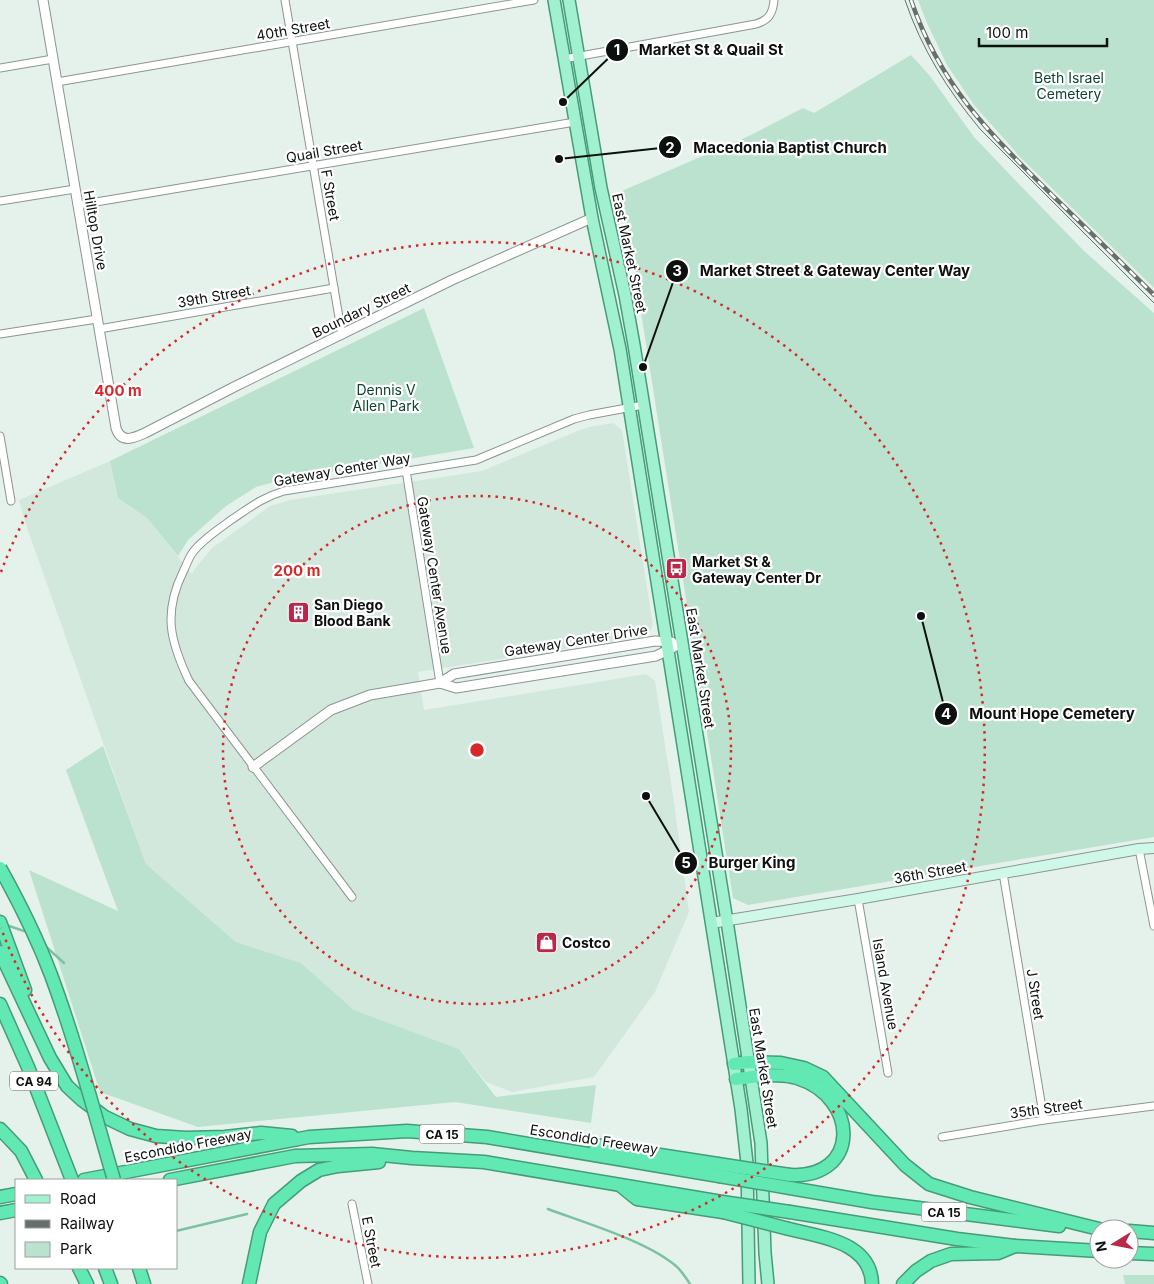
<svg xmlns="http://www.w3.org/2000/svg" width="1154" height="1284" font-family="Inter,sans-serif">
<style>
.built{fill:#d3e8dd}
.green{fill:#bae2ce}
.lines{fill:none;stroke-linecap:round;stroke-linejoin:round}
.stream{stroke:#7ec1a2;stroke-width:2.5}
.minor-casing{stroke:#8a9690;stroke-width:9}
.tertiary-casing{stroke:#8a9690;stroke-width:11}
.secondary-casing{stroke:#8a9690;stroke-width:12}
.primary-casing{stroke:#449c79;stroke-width:14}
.motorway-casing{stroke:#449c79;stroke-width:15}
.minor{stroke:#fff;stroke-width:7}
.tertiary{stroke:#fff;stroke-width:9}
.secondary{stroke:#d0f8e8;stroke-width:10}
.primary{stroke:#a1f1d1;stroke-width:11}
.motorway{stroke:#62e8b2;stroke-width:12}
.tram{stroke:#676f6b;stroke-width:1}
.rail-casing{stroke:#676f6b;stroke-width:4.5}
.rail{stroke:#fff;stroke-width:2.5;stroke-dasharray:8;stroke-linecap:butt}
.motorway-bridge-casing{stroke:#449c79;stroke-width:15;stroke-linecap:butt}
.motorway-bridge{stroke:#62e8b2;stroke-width:12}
.ring{fill:none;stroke:#d62828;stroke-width:2.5;stroke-dasharray:2.5 5}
.labels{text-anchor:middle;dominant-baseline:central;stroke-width:4.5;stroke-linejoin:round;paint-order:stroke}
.shield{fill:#fff;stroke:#555856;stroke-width:1}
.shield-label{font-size:12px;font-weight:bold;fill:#0c100e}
.street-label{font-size:14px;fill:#0c100e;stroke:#fff}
.park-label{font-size:14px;fill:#0c4530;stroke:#fff}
.poi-label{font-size:14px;font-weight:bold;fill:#0c100e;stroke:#fff;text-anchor:start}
.centre{fill:#d62828;stroke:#fff;stroke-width:2.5}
.ring-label{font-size:15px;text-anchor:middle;font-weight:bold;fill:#d62828;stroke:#fff;stroke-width:4.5;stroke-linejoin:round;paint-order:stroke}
.leader{fill:none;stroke:#0c100e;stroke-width:2}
.callout-dot{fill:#0c100e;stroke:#fff;stroke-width:2}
.mark-label{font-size:15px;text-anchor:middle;font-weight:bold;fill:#fff}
.callout-label{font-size:15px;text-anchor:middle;font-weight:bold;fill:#0c100e;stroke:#fff;stroke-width:4.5;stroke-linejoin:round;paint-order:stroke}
</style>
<rect width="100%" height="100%" fill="#e5f2ec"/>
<polygon class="built" points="613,423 622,430 653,625 647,636 418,672 424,710 646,674 655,681 674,802 689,912 655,992 594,1077 512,1092 486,1082 459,1049 354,1010 301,963 236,942 146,864 26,525 19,500 110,461 118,498 147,518 192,574 196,567 212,548 270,506 290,500 482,471 575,432 589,427"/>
<g class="green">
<polygon points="918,0 1154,0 1154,288 1021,158 974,105 947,65 927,23"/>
<polygon points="911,55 930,76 974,137 1017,182 1084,251 1154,313 1154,837 748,905 733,898 622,191 751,135 803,108 814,113"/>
<polygon points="424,308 474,448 278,481 256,487 226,506 188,540 178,556 147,518 118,498 110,461"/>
<polygon points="103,746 146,864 236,942 301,963 354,1010 459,1049 496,1097 596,1085 591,1123 455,1102 198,1127 100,1092 29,870 118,911 66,770"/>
<polygon points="1123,1275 1154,1275 1154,1284 1125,1284"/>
</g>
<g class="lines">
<g class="stream">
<polyline points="6,925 27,932"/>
<polyline points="43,944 64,963"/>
<path d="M 548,1209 C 585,1223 647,1241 676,1266 C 681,1270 686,1278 690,1284"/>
<polyline points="176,1231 247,1214"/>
</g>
<defs>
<g id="minor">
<polyline points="285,0 342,335"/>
<path d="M 564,59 L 756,24 C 769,20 773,13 774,0"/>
<polyline points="0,68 53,59"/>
<polyline points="57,82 534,0"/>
<polyline points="0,201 75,189"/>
<polyline points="78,205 575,122"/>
<polyline points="99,329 334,288"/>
<polyline points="0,334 97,319"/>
<polyline points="0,436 11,501"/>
<polyline points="406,470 440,683"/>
<polyline points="1139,849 1154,926"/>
<polyline points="1003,873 1044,1120"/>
<path d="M 352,897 L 189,681 C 170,641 163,613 183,572 C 186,566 189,557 193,552 C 203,539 218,530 231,520 C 249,508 263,497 284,491 L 476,460 L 574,419 L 589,415 L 643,405"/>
<polyline points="858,899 888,1073"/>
<polyline points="942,1137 1044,1120 1154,1106"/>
<polyline points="352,1204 368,1284"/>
</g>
<g id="tertiary">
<path d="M 43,0 L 116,428 C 121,444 134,438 145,433 L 234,387 L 452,280 L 592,218"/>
<polyline points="440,683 454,674 655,641 672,642"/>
<polyline points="253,767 331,710 370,695 440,683 456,688 656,656 682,643"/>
</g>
<polyline id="secondary" points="711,923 858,899 1139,849 1154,848"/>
<g id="primary">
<polyline points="554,0 592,218 620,349 741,1109 747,1163 749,1284"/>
<polyline points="569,0 601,188 625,295 634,345 727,921 761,1143 765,1253 768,1284"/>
</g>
<g id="motorway">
<polyline points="0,922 25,990"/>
<polyline points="0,952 50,1058 67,1086 82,1100 105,1117 130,1129 156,1136 186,1138 225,1137 261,1133 292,1136"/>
<polyline points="0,1004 28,1067 72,1180"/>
<polyline points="734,1064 748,1062 781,1063 804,1068 823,1077 905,1165 929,1184 970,1197 1099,1229"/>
<path d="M 736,1079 C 755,1077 779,1072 797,1078 C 860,1098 860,1179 790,1175"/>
<polyline points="0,1129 21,1151 36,1180"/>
<polyline points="595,1145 718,1164"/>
<polyline points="84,1180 309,1137 407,1131 487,1137 719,1176"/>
<polyline points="170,1180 295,1156 372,1154 412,1158 484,1162 722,1202"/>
<polyline points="621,1186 637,1199 723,1212"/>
<polyline points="790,1188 872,1202 1059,1226"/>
<polyline points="0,1197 16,1194"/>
<polyline points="790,1212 957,1239 1015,1246 1099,1251"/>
<polyline points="0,1213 16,1210"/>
<path d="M 789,1229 C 821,1237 871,1242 872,1284"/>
<polyline points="1129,1231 1154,1233"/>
<polyline points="1129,1253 1154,1254"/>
<polyline points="79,1268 87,1284"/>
<polyline points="105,1268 111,1284"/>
<polyline points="139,1268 144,1284"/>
<polyline points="0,1283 1,1284"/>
<polyline points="249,1284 260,1232 274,1204 301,1181 319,1170 338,1166 379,1162"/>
<polyline points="903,1284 916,1271 931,1261 951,1254 998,1253 1015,1246"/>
</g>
</defs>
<use href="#minor" class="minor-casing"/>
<use href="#tertiary" class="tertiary-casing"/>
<use href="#secondary" class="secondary-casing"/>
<use href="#primary" class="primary-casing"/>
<use href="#motorway" class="motorway-casing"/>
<use href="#minor" class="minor"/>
<use href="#tertiary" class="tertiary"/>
<use href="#secondary" class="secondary"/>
<use href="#primary" class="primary"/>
<use href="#motorway" class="motorway"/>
<path class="tram" d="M 905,0 C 922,50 947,89 980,129 L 1154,303"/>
<defs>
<path id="rail" d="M 911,0 C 940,85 989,133 1051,194 C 1086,228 1120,261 1154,295"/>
</defs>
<use href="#rail" class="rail-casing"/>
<use href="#rail" class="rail"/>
<defs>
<g id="motorway-bridge">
<path d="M 0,868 C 19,902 37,938 51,975 C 76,1042 94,1112 114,1180"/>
<polyline points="718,1164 790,1175"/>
<polyline points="719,1176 790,1188"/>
<polyline points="722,1202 790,1212"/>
<polyline points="723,1212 789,1229"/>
</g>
</defs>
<use href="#motorway-bridge" class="motorway-bridge-casing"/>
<use href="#motorway-bridge" class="motorway-bridge"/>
</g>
<g class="ring">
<circle cx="477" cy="750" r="254"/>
<path d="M1 572A508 508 0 1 1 1 928"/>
</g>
<defs>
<symbol id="bus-square" viewBox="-11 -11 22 22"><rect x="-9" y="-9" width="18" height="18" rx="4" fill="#b92848" stroke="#fff"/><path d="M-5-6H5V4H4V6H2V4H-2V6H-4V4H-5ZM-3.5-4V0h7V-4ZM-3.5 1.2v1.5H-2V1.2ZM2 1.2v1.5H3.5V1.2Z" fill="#fff"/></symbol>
<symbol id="building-square" viewBox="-11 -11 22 22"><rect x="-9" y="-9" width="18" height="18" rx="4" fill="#b92848" stroke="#fff"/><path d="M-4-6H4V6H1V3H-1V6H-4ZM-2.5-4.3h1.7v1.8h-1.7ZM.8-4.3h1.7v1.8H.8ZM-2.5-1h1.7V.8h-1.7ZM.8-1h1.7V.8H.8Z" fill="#fff"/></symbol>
<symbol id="shop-square" viewBox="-11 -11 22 22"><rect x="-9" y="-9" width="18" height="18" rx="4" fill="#b92848" stroke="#fff"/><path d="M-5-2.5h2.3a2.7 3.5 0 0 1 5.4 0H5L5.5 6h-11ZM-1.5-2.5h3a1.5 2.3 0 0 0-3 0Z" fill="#fff"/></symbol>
</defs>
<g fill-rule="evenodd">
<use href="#bus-square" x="664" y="556" width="25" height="25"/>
<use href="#building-square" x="286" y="600" width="25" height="25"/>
<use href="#shop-square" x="534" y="930" width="25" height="25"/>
</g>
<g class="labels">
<g class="shield">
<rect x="10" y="1071.5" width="48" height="19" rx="4"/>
<rect x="419.5" y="1124.5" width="45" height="19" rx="4"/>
<rect x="921.5" y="1202.5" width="45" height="19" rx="4"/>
</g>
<g class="shield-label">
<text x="34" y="1081">CA 94</text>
<text x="442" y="1134">CA 15</text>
<text x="944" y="1212">CA 15</text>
</g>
<g class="street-label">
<text transform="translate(293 29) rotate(-10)">40th Street</text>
<text transform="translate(324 151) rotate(-10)">Quail Street</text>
<text transform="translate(331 195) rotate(80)">F Street</text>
<text transform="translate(96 230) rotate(80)">Hilltop Drive</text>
<text transform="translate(630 253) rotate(78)">East Market Street</text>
<text transform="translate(214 296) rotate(-10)">39th Street</text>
<text transform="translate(361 310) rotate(-26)">Boundary Street</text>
<text transform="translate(342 469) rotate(-10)">Gateway Center Way</text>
<text transform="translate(435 575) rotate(81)">Gateway Center Avenue</text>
<text transform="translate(576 640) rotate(-9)">Gateway Center Drive</text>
<text transform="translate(701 668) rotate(81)">East Market Street</text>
<text transform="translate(930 872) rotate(-10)">36th Street</text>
<text transform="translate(886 984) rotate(80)">Island Avenue</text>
<text transform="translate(1036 994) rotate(81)">J Street</text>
<text transform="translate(764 1068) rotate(81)">East Market Street</text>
<text transform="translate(1046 1108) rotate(-8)">35th Street</text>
<text transform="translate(594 1139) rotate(9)">Escondido Freeway</text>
<text transform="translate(188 1145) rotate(-11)">Escondido Freeway</text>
<text transform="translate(372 1242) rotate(79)">E Street</text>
</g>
<g class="park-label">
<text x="1069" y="77">Beth Israel<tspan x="1069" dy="16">Cemetery</tspan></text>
<text x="386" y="389">Dennis V<tspan x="386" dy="16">Allen Park</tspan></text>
</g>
<g class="poi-label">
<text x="692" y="561">Market St &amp;<tspan x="692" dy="16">Gateway Center Dr</tspan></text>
<text x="314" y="604">San Diego<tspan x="314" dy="16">Blood Bank</tspan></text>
<text x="562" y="942">Costco</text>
</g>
</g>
<circle cx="477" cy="750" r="8" class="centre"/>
<g class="ring-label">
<text x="118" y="396">400 m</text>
<text x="297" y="576">200 m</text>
</g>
<path class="leader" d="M563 102L617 50M559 159L670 147M643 367L677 271M921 616L946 714M646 796L686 863"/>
<g class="callout-dot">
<circle cx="563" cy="102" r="5"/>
<circle cx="559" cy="159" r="5"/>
<circle cx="643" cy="367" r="5"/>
<circle cx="921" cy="616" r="5"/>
<circle cx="646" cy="796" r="5"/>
<circle cx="617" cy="50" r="12"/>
<circle cx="670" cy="147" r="12"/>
<circle cx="677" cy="271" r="12"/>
<circle cx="946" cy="714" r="12"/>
<circle cx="686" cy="863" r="12"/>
</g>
<g class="mark-label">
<text x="617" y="55">1</text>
<text x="670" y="153">2</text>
<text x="677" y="276">3</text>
<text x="946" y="719">4</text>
<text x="686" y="868">5</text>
</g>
<g class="callout-label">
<text x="711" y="55">Market St &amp; Quail St</text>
<text x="790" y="153">Macedonia Baptist Church</text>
<text x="835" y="276">Market Street &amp; Gateway Center Way</text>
<text x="1052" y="719">Mount Hope Cemetery</text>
<text x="752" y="868">Burger King</text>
</g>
<rect x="15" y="1179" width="162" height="90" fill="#ffffff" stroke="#9e9f9f"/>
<rect x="25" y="1195" width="25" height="8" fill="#a1f1d1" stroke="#9e9f9f"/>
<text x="60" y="1204" font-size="15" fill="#0c100e">Road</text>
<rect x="25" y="1220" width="25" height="8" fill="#676f6b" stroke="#9e9f9f"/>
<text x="60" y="1229" font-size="15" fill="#0c100e">Railway</text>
<rect x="25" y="1242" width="25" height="15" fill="#bae2ce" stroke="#9e9f9f"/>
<text x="60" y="1254" font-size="15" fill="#0c100e">Park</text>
<g transform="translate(1114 1244) rotate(260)"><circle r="24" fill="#ffffff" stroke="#9e9f9f"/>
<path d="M0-4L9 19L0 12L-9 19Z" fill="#b92848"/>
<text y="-8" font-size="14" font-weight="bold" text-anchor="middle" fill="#0c100e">N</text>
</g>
<path d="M979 38v8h128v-8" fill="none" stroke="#0c100e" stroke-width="2.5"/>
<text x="986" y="38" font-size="15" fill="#0c100e" stroke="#ffffff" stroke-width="4" paint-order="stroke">100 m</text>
</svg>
